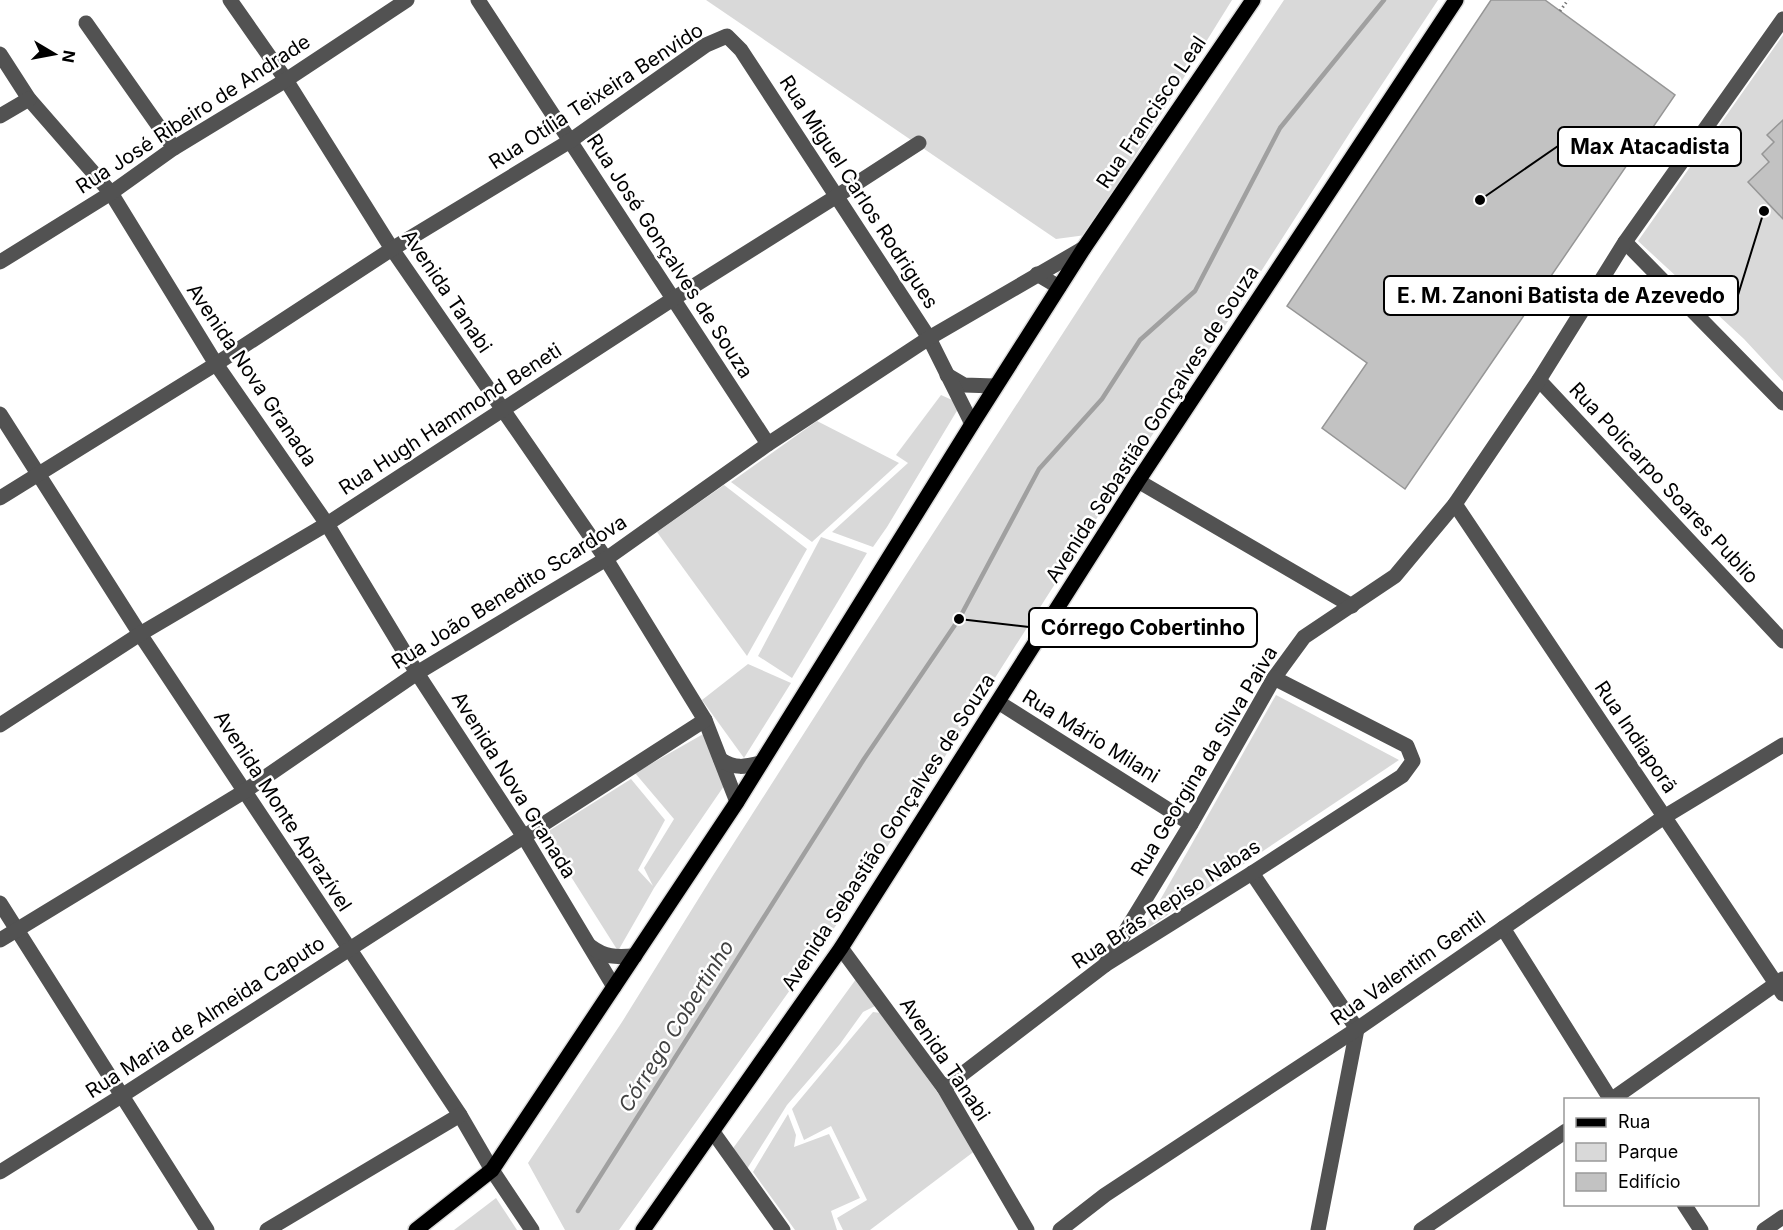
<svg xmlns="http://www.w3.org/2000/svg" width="1783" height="1230" font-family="Inter,sans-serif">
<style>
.green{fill:#d9d9d9}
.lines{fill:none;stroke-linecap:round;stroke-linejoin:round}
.stream{stroke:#a0a0a0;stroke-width:4.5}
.building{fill:#c2c2c2;stroke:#969696;stroke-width:1.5}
.major-casing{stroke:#dbdbdb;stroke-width:18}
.path{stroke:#747474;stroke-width:3;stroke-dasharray:1.5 3;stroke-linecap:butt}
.minor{stroke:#525252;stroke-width:15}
.major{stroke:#000;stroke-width:15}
.labels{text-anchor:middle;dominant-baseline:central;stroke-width:5;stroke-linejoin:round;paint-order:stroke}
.street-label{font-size:20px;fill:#000;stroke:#fff}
.water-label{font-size:21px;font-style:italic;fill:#414141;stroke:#fff}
.leader{fill:none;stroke:#000;stroke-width:2}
.callout-dot{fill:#000;stroke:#fff;stroke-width:2}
.callout{fill:#fff;stroke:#000;stroke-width:2}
.callout-label{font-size:21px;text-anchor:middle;font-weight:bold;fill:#000}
</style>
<rect width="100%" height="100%" fill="#fff"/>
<g class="green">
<polygon points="706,0 1232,0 1086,235 1056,239"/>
<polygon points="1284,0 1438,0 1351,131 1260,273 1097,518 847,910 619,1230 565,1230 528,1163 622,1022 712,877 856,652 1100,276"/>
<polygon points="1783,35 1783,381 1744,339 1638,241"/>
<polygon points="941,395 961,404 887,527 873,547 832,532 908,463 896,455"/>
<polygon points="817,421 899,463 812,542 731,482"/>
<polygon points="724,485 807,549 747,656 657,532"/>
<polygon points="821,537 867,553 792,678 758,656"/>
<polygon points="748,664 791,683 744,758 702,700"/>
<polygon points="1276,695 1399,760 1142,932"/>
<polygon points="705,733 726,783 654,888 618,951 544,834 631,779 665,820 638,870 653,886 644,868 674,819 635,773"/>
<polygon points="859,975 879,1004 863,1012 840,1044 787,1105 747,1169 731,1151"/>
<polygon points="873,1012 881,1013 970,1138 980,1147 870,1230 843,1230 837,1218 867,1200 831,1126 804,1140 792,1109"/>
<polygon points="788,1114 796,1135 794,1147 829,1134 860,1198 831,1211 837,1230 795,1230 753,1172"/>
<polygon points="496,1198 517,1230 454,1230"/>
</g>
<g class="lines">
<polyline class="stream" points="578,1211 864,759 959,619 1039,469 1102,399 1140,340 1195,291 1280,128 1384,0"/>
</g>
<g class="building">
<polygon points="1491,0 1545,0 1675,95 1405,489 1322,428 1367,363 1287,306"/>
<polygon points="1783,120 1783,219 1748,182 1769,162 1762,154 1774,142 1767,135"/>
</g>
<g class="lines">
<defs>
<g id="major">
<polyline points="416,1230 492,1170 737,802 972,424 1084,248 1253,0"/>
<polyline points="643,1230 841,948 1138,481 1456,0"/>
</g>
</defs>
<use href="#major" class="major-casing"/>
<polyline class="path" points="1560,11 1568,0"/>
<g class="minor">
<polyline points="230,0 286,80 392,249 606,559 705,720 737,802"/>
<polyline points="478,0 768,444"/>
<polyline points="86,23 174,148"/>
<polyline points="0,54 29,99 111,193 216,364 327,524 417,673 524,837 614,987"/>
<polyline points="0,116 29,99"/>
<polyline points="1625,242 1783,403"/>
<polyline points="0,262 111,193 174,148 286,80 407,0"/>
<polyline points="1037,274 1059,287"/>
<polyline points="947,375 964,385 995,386"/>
<polyline points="1539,380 1783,641"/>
<polyline points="0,414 140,634 460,1115 492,1170 532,1230"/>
<polyline points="1138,481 1352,606"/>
<polyline points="0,498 216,364 392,249 570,141 706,45 727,36 741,50 929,338 972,424"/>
<polyline points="1455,504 1783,994"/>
<polyline points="998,702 1191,824"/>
<polyline points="0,725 140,634 327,524 673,299 837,196 919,143"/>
<path d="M 721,760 C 736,769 744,767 761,763"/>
<polyline points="1252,873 1357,1029 1318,1230"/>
<polyline points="0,903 207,1230"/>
<polyline points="1503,928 1611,1100"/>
<polyline points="0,940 245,791 417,673 606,559 768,444 929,338 1084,248"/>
<path d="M 590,946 C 606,958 616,957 635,956"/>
<polyline points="841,948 944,1088 1027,1230"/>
<polyline points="1105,965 1191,824 1274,678 1304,637 1395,576 1455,504 1539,380 1625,242 1783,19"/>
<polyline points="944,1088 1105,965 1252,873 1402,776 1413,761 1407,746 1274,678"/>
<polyline points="1611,1100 1783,979"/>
<polyline points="713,1132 783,1230"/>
<polyline points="0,1172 123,1095 705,720"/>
<polyline points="1684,1204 1701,1230"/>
<polyline points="267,1230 460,1115"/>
<polyline points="1060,1230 1105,1195 1357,1029 1664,817 1783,745"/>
<polyline points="1421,1230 1566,1131"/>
<polyline points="1764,1230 1783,1217"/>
</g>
<use href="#major" class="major"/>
</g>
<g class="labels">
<g class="street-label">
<text transform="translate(596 96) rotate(-33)">Rua Otília Teixeira Benvido</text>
<text transform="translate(1151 112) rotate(-56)">Rua Francisco Leal</text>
<text transform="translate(193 114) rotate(-33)">Rua José Ribeiro de Andrade</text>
<text transform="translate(859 192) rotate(57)">Rua Miguel Carlos Rodrigues</text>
<text transform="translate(670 256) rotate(57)">Rua José Gonçalves de Souza</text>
<text transform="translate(447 291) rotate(56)">Avenida Tanabi</text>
<text transform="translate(252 375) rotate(56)">Avenida Nova Granada</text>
<text transform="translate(450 419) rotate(-33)">Rua Hugh Hammond Beneti</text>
<text transform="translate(1152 424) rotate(-57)">Avenida Sebastião Gonçalves de Souza</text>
<text transform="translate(1664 483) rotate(47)">Rua Policarpo Soares Publio</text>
<text transform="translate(509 592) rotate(-32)">Rua João Benedito Scardova</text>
<text transform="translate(1091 736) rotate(32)">Rua Mário Milani</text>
<text transform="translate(1636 737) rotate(56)">Rua Indiaporã</text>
<text transform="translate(1204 761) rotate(-59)">Rua Georgina da Silva Paiva</text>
<text transform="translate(514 785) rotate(58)">Avenida Nova Granada</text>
<text transform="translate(283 811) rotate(57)">Avenida Monte Aprazível</text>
<text transform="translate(888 832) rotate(-57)">Avenida Sebastião Gonçalves de Souza</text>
<text transform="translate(1166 904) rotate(-33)">Rua Brás Repiso Nabas</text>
<text transform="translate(1408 968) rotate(-35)">Rua Valentim Gentil</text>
<text transform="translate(205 1017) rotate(-33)">Rua Maria de Almeida Caputo</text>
<text transform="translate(945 1059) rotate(56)">Avenida Tanabi</text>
</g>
<g class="water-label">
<text transform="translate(676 1026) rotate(-58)">Córrego Cobertinho</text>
</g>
</g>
<path class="leader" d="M1480 200L1558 146M1764 211L1738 295M959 619L1029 627"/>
<g class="callout-dot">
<circle cx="1480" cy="200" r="6"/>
<circle cx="1764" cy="211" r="6"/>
<circle cx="959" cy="619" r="6"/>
</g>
<g class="callout">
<rect x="1558" y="127" width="183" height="39" rx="6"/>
<rect x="1384" y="276" width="354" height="39" rx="6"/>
<rect x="1029" y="608" width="228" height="39" rx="6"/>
</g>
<g class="callout-label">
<text x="1650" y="154">Max Atacadista</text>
<text x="1561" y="303">E. M. Zanoni Batista de Azevedo</text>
<text x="1143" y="635">Córrego Cobertinho</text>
</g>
<rect x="1564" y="1098" width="195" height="108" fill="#ffffff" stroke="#999999" stroke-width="1.5"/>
<rect x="1576" y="1118" width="30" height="9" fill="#000000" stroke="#999999" stroke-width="1.5"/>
<text x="1618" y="1128" font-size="18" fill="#000000">Rua</text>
<rect x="1576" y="1143" width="30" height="18" fill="#d9d9d9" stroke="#999999" stroke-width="1.5"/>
<text x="1618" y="1158" font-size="18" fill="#000000">Parque</text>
<rect x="1576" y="1173" width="30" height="18" fill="#c2c2c2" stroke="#999999" stroke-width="1.5"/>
<text x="1618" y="1188" font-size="18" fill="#000000">Edifício</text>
<g transform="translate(54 54) rotate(100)" stroke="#ffffff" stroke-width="4.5" paint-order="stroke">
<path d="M0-4.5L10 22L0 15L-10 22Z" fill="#000000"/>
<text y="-9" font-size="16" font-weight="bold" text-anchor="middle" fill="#000000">N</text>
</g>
</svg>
